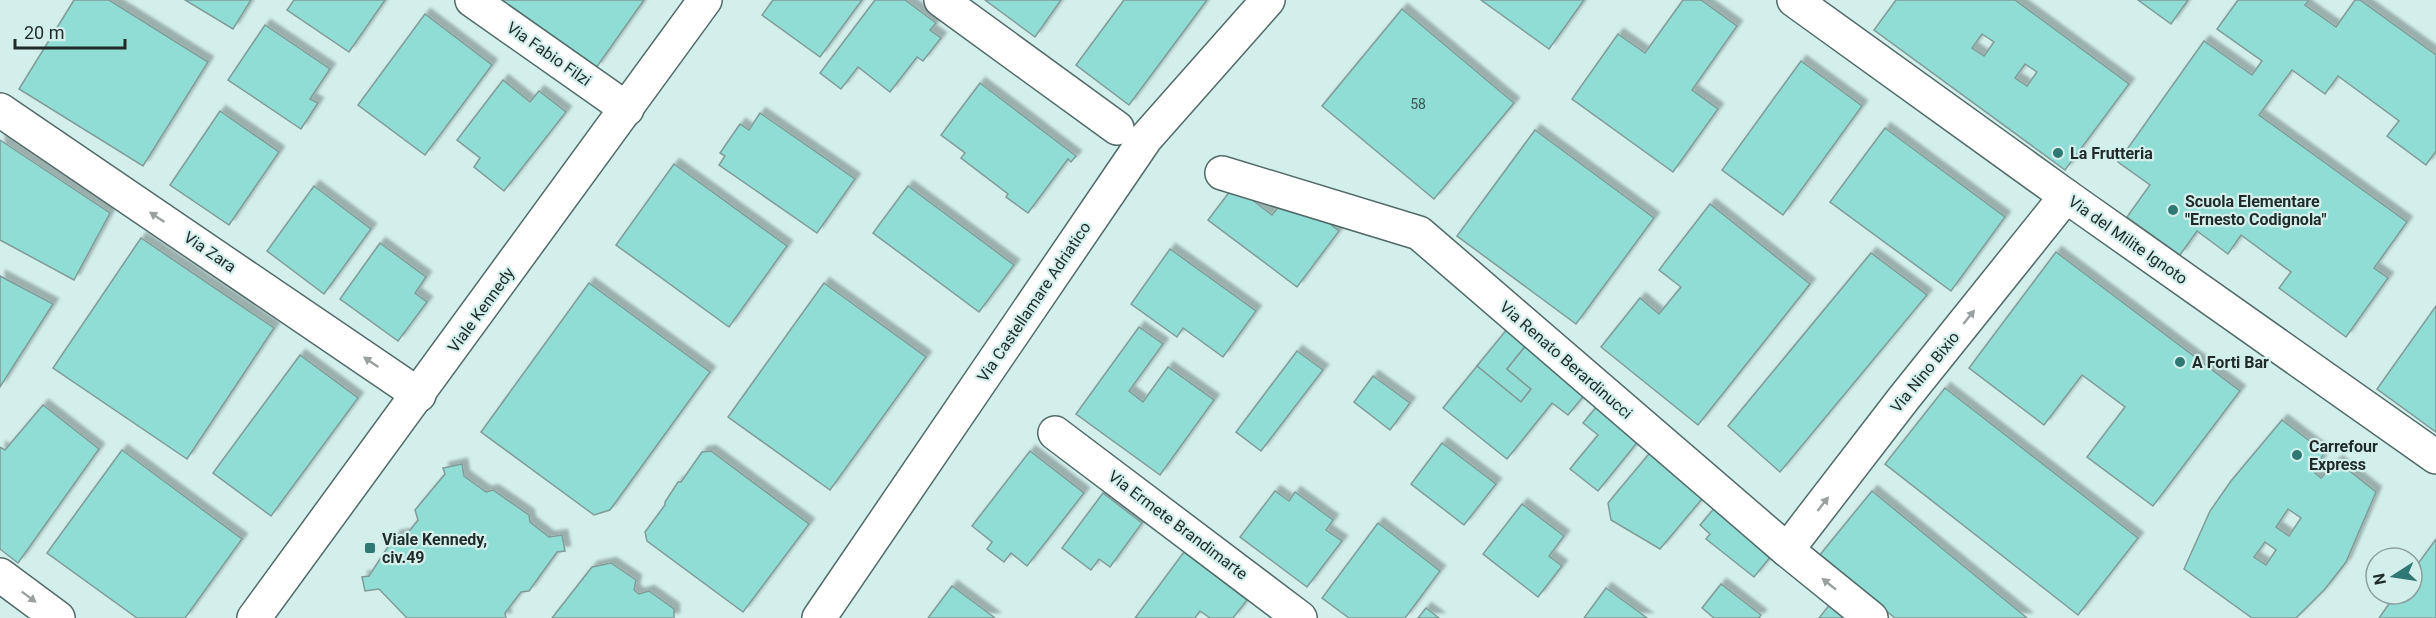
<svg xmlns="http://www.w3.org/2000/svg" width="2436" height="618" font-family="Roboto,sans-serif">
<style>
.building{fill:#90ddd6;stroke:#809b98;stroke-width:1.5;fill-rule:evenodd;filter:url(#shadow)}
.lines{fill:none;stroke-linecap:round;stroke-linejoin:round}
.minor-casing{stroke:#516a68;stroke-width:36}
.minor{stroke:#fff;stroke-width:33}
.oneway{fill:#9a9f9f}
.poi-dot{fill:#2f7873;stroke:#d3efec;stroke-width:2}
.labels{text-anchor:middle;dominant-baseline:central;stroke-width:4.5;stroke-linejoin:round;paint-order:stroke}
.number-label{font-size:14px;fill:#3b5754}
.street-label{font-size:16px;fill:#1f2a29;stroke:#d3efec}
.poi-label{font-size:16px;font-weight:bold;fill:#1f2a29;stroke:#d3efec;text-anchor:start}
</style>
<defs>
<filter id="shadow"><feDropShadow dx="5.5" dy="-5.5" stdDeviation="1.5" flood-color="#0004"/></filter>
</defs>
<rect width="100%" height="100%" fill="#d3efec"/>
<g class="building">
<polygon points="74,0 109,0 208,62 143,166 19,89"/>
<polygon points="185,0 251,0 233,29"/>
<polygon points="294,0 385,0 349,52 287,10"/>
<polygon points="500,0 644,0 596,68"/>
<polygon points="773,0 862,0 820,57 762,15"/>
<polygon points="875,0 905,0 936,23 930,30 941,38 923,61 917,57 890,92 858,67 841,89 820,73"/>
<polygon points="985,0 1061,0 1035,37"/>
<polygon points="1124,0 1207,0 1129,105 1076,65"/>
<polygon points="1481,0 1584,0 1549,49"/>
<polygon points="1683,0 1701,0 1737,26 1692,90 1718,109 1673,172 1572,99 1618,34 1645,53"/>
<path d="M 1896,0 L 2015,0 L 2129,84 L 2065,170 L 1874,30 ZM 1982,34 L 1994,42 L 1984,56 L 1972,48 ZM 2025,64 L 2037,72 L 2027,86 L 2015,78 Z"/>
<polygon points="2138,0 2188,0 2171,24"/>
<polygon points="2238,0 2309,0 2305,5 2336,27 2355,0 2360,0 2436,55 2436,151 2426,165 2387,136 2399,121 2338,76 2325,94 2292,70 2259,115 2407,222 2374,268 2388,278 2346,337 2279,288 2291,272 2241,235 2228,254 2197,231 2180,255 2127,217 2150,185 2118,162 2204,41 2252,75 2262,61 2217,29"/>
<polygon points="1402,9 1514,103 1434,199 1322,106"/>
<polygon points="425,14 492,65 425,155 358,105"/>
<polygon points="265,25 330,69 310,99 318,103 301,129 228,80"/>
<polygon points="1801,61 1862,106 1783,215 1722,170"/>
<polygon points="503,80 530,102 539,91 566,112 504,191 474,167 480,158 457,140"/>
<polygon points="980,83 1076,156 1071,162 1068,159 1028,213 1006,197 1008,194 961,158 965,153 941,135"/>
<polygon points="220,111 279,152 229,225 170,185"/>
<polygon points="760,113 855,179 817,233 719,165 725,156 720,153 740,124 749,130"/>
<polygon points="1885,128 2005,217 1951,291 1830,202"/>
<polygon points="1535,130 1654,218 1576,324 1457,236"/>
<polygon points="0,140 110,213 74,280 0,240"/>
<polygon points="674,164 787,246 729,327 616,245"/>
<polygon points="314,186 371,229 324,294 267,251"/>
<polygon points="908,186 1014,265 979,312 873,233"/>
<polygon points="1234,186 1272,215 1282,203 1313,211 1339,231 1297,287 1208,220"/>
<polygon points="1710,204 1810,284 1698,425 1601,347 1640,298 1659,314 1681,287 1659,270"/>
<polygon points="141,238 274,328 187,459 53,368"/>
<polygon points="380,243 426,277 415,293 427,302 398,341 340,299"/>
<polygon points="1170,249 1256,311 1223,357 1183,328 1177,337 1131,304"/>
<polygon points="2056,252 2240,391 2153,506 2087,457 2125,407 2082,375 2044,425 1969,368"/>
<polygon points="1871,253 1927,295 1780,472 1728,426"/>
<polygon points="0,276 53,304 0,387"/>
<polygon points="589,283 710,372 610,510 594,515 481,432"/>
<polygon points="824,283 926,357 830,490 728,417"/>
<polygon points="2436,306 2436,432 2377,389"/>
<polygon points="1139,327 1163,344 1129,391 1143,402 1168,367 1214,400 1160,475 1076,414"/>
<polygon points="1508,328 1527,344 1507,369 1531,389 1521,402 1477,366"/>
<polygon points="1527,344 1587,392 1568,415 1552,403 1507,459 1443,408 1477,366 1521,402 1531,389 1507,369"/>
<polygon points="1297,351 1323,370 1261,451 1236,432"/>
<polygon points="300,355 358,398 271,516 213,473"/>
<polygon points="1373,376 1410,403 1390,430 1354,402"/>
<polygon points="1945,388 2138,538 2078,615 1885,464"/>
<polygon points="43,405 99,449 18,563 0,549 0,447 5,450"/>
<polygon points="1598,405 1640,439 1598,491 1570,469 1598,435 1583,423"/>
<path d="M 2282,420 L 2324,452 L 2315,473 L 2321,478 L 2337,461 L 2376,492 L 2346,562 L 2325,589 L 2296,618 L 2252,618 L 2184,569 L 2210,511 L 2231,481 ZM 2288,509 L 2301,518 L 2289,536 L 2276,527 ZM 2265,542 L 2276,550 L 2266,565 L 2254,557 Z"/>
<polygon points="1442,443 1496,484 1464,525 1411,484"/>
<polygon points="1653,449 1707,493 1660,549 1611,520 1608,503"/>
<polygon points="122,450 242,539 185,618 137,618 47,553"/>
<polygon points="711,451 809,524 743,612 647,541 645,532 665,505 665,502 678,482 681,482 702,452"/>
<polygon points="1030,451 1084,493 1027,566 1011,553 1004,562 987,549 992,542 972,526"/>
<polygon points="462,464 464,476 486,492 493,490 529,515 530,522 549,537 562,535 565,551 557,552 529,591 521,592 505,613 506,618 407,618 379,589 365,591 362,577 369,576 395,536 407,534 418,520 415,510 445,474 443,468"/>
<polygon points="1275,491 1289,501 1295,492 1333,520 1326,530 1342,541 1307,587 1240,537"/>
<polygon points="1872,491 2027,618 1895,618 1819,556"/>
<polygon points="1103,493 1142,523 1110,567 1099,559 1091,570 1062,548"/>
<polygon points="1522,504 1564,536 1549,556 1562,566 1538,597 1483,554"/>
<polygon points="1718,504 1776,550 1754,577 1706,539 1710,534 1700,525"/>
<polygon points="1378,523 1440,571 1405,618 1349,618 1322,598"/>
<polygon points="2436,539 2436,618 2379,618 2396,594 2412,594 2412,572"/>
<polygon points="1184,552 1247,600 1233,618 1210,618 1200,611 1195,618 1135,618"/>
<polygon points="611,563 636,580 634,590 639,594 649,591 674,609 674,618 552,618 592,567"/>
<polygon points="1721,584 1761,615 1759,618 1714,618 1702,608"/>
<polygon points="952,586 995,618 928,618"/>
<polygon points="1606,588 1647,618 1584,618"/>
<polygon points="1836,597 1861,618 1819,618"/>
<polygon points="1426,608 1439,618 1418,618"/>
</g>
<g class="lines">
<defs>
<g id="minor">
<polyline points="472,0 627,109"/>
<polyline points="941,0 1117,128"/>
<polyline points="1794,0 2066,196 2436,457"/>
<polyline points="0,110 419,395"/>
<polyline points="1222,173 1419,233 1787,550 1871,618"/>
<polyline points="1055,433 1300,618"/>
<polyline points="1787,550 1904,398 2066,196"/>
<polyline points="0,575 58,618"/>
<polyline points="254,618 705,0"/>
<polyline points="819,618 1146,138 1268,0"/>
</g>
</defs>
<use href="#minor" class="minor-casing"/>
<use href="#minor" class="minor"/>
</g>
<defs><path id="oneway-solid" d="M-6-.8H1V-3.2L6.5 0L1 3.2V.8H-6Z" transform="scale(1.5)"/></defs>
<g class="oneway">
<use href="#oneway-solid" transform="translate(157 217) rotate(-146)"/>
<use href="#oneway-solid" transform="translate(1969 317) rotate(-51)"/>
<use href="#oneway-solid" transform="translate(371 362) rotate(-146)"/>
<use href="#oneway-solid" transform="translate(1823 504) rotate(-52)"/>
<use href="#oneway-solid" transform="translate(1829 584) rotate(-141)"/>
<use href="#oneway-solid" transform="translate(29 597) rotate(37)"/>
</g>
<g class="poi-dot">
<circle cx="2058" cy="153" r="6"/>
<circle cx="2173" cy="210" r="6"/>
<circle cx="2180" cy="362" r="6"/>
<circle cx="2297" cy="455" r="6"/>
<rect x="364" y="542" width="12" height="12" rx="3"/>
</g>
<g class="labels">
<g class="number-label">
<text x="1418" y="104">58</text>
</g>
<g class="street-label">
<text transform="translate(549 54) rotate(35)">Via Fabio Filzi</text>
<text transform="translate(2128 240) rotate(35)">Via del Milite Ignoto</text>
<text transform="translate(210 252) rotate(34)">Via Zara</text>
<text transform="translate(1034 302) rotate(-56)">Via Castellamare Adriatico</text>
<text transform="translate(481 310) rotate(-54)">Viale Kennedy</text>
<text transform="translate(1566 360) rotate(41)">Via Renato Berardinucci</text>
<text transform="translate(1925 372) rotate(-51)">Via Nino Bixio</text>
<text transform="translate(1178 525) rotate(37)">Via Ermete Brandimarte</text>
</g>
<g class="poi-label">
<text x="2070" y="153">La Frutteria</text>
<text x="2185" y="201">Scuola Elementare<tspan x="2185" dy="18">"Ernesto Codignola"</tspan></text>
<text x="2192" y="362">A Forti Bar</text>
<text x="2309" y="446">Carrefour<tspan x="2309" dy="18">Express</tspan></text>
<text x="382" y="539">Viale Kennedy,<tspan x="382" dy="18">civ.49</tspan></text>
</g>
</g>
<g transform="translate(2394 576) rotate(258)"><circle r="28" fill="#d3efec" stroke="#8ba09e" stroke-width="1.5"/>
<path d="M0-4.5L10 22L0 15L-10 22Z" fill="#2f7873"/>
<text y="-9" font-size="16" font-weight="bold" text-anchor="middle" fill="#1f2a29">N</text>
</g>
<path d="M15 39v9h110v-9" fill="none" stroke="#1f2a29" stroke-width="3"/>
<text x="24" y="39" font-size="18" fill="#1f2a29" stroke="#d3efec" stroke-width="4.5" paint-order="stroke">20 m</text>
</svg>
